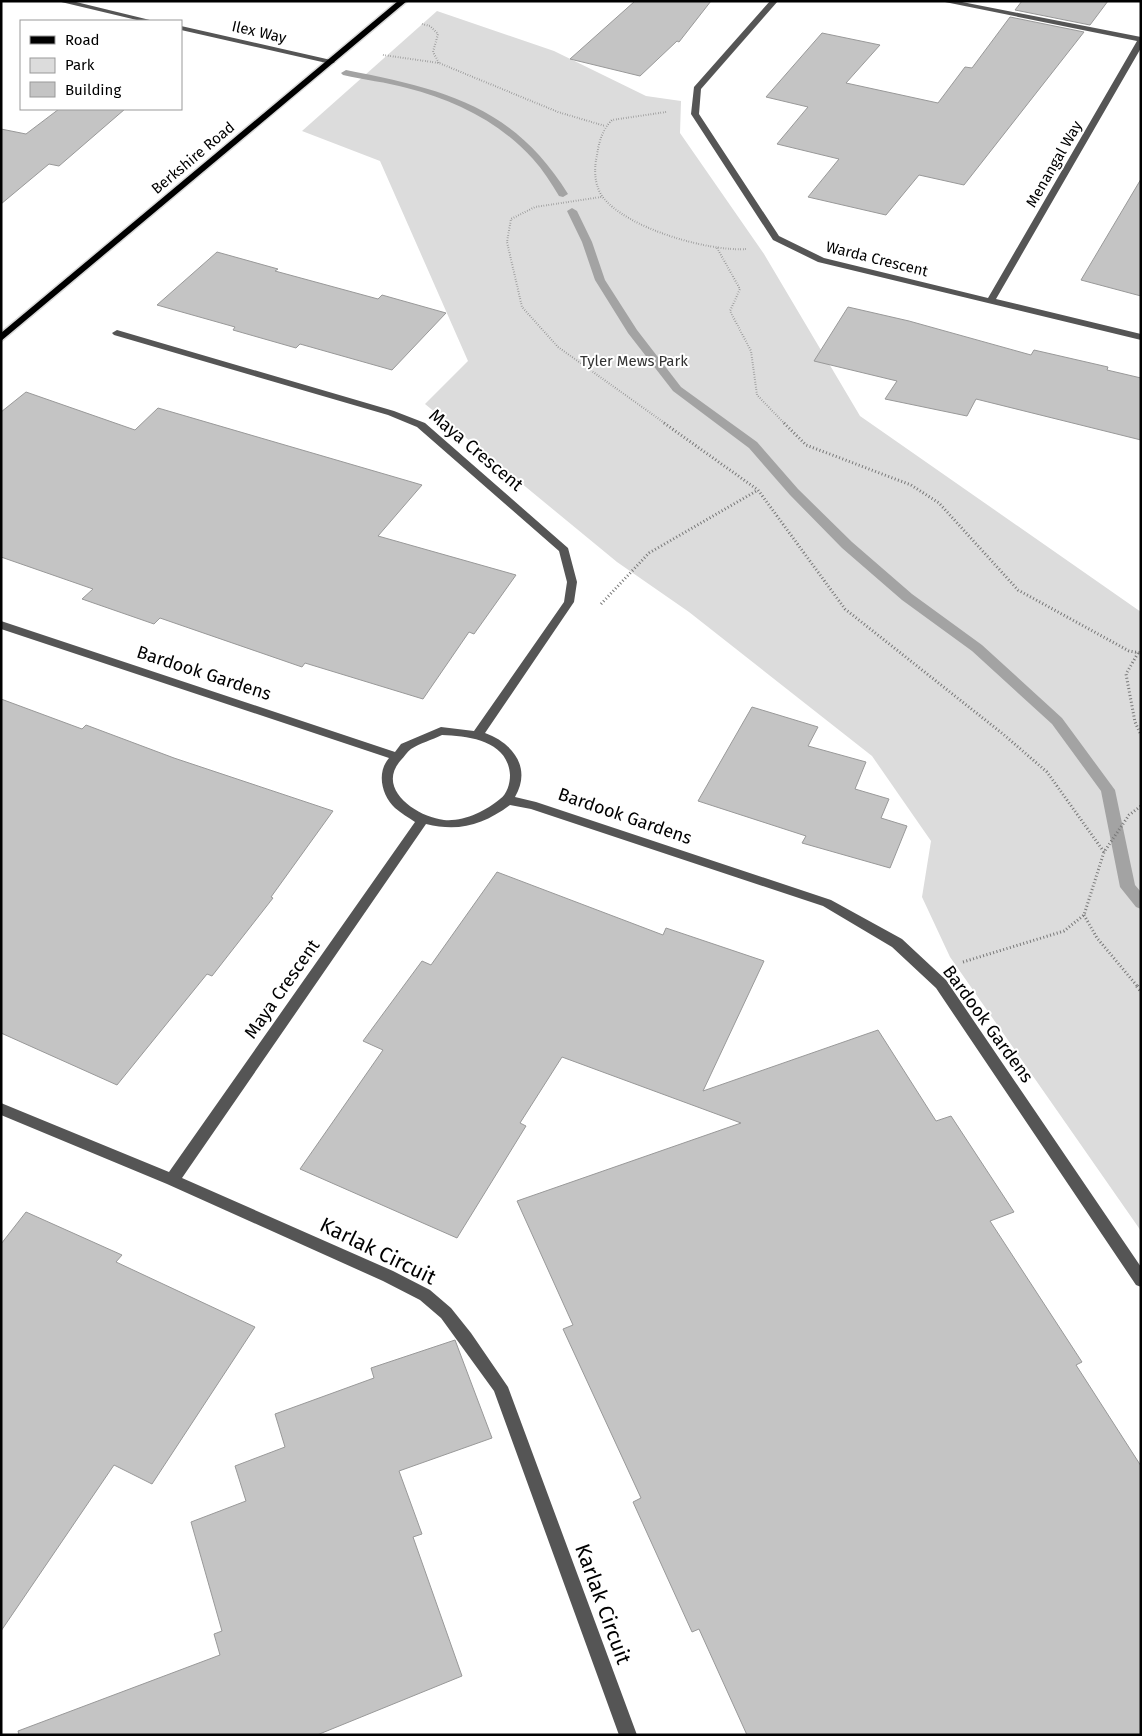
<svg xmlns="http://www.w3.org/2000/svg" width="1142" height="1736" font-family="'Fira Sans',sans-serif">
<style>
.green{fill:#dcdcdc}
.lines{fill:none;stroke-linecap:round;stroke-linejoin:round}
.stream{fill:#a3a3a3;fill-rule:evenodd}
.building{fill:#c4c4c4;stroke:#999}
.major-casing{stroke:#dbdbdb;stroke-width:3}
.path-far2{stroke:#777;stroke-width:2;stroke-dasharray:0.5 2;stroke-linecap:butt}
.path-far1{stroke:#777;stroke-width:3;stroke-dasharray:1 2.5;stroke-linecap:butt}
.path{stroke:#777;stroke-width:4;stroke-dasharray:1 3;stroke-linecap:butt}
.minor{fill:#555;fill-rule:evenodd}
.major{fill:#000;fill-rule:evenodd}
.labels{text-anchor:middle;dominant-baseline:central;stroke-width:4;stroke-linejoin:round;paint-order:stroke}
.far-street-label{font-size:15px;fill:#000;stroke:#fff}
.far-park-label{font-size:15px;fill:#333;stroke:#fff}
.street-label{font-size:18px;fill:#000;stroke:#fff}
.near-street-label{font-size:21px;fill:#000;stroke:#fff}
</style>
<rect width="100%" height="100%" fill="#fff"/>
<polygon class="green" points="437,11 554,51 646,96 681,101 680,133 764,254 860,416 1141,612 1141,1231 950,957 922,897 931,841 872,756 689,612 617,562 425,404 468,361 380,161 302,131"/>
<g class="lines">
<g class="stream">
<path d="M 346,70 C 442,89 513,105 568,194 L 563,197 L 559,196 C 551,183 543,170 533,159 C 500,122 454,100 407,88 C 386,82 364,80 343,75 L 341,73 Z"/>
<polygon points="572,208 577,211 592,242 605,280 637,330 681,387 757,442 798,489 852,542 912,594 982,645 1062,718 1115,790 1135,885 1141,892 1141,909 1136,907 1120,887 1101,791 1052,724 972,651 902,600 842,548 790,495 749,448 673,391 628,333 595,280 582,242 567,211"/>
</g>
</g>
<g class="building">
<polygon points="635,1 711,1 679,42 677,41 640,76 570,59"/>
<polygon points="1022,1 1108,1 1090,25 1015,10"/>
<polygon points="1010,17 1084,32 964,185 919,175 886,215 808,197 839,159 777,144 808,107 766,97 822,33 880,45 846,83 938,103 965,67 972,68"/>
<polygon points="59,109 125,109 59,166 49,164 1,204 1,129 26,134"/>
<polygon points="1141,179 1141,296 1081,280"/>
<polygon points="217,252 278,269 275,271 378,299 382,295 446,313 392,370 300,344 296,348 233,330 235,327 157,305"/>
<polygon points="848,307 909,321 1031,355 1034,350 1108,367 1107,370 1141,378 1141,440 976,399 967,416 885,399 897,381 814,361"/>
<polygon points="26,392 135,430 158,408 422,485 378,536 516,575 474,634 469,632 423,699 305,663 302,667 160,618 154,624 82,599 93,589 1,557 1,412"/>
<polygon points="1,699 82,729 86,725 174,758 333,811 271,897 273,898 212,976 207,974 117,1085 1,1033"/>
<polygon points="752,707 818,727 808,746 866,762 855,789 889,799 881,818 907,826 890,868 802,843 806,836 698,801"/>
<polygon points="497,872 663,935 666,928 764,961 703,1091 878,1030 936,1121 951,1116 1014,1212 990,1221 1082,1362 1076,1365 1141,1466 1141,1735 747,1735 699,1629 692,1632 633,1502 641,1498 563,1329 573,1325 517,1201 741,1123 562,1057 520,1123 526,1126 457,1238 300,1169 383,1050 363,1041 422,961 431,965"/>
<polygon points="26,1212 122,1255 116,1262 255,1327 152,1484 114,1465 1,1631 1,1244"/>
<polygon points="455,1340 492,1438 399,1471 422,1534 413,1537 462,1676 317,1735 19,1735 18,1731 220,1655 214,1634 222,1631 191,1522 246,1501 235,1466 285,1447 275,1414 374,1378 371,1368"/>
</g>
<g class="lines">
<defs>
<polygon id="major" points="398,1 407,1 1,341 1,333"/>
</defs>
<use href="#major" class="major-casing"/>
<g class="path-far2">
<polyline points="422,24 430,26 438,34 433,52 439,63"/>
<polyline points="383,55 439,63 558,112 605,126"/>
<path d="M 666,112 L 612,120 C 602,130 599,142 597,155 C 594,168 594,184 602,196 C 625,228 709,252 747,249"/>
<polyline points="601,197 535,207 511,219 507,242 522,307 558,347 666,424"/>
<polyline points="717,248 740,289 730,311 751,351 757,395 785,424"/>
</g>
<g class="path-far1">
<polyline points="664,423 758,490 845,609 1003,734 1047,772 1104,852"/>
<polyline points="784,423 806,445 911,485 939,503 1018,590 1129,651 1141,653"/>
<polyline points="601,604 649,553 758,490"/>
<polyline points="1138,653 1126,674 1135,722 1141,735"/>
<polyline points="1084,915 1097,938 1138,987"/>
<polyline points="963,962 1064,931 1084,915 1104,852 1129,815 1141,806"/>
</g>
<polyline class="path" points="1137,986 1141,991"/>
<g class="minor">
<polygon points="57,1 72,1 154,21 141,21"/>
<polygon points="770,1 778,1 701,89 699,114 779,236 824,258 988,298 1137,41 940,1 957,1 1141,37 1141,48 996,299 1141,334 1141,340 818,262 773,240 691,114 694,87"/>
<polygon points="181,26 331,60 335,62 331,64 181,30"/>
<path d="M 117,330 L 394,411 L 425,423 L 568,548 L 577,582 L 574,602 L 485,733 C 513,743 532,768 515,797 L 536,802 L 831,900 L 902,939 L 946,980 L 1141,1267 L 1141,1287 L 1136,1285 L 936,988 L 892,947 L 823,906 L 531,809 L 510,805 C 483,825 459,832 426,824 L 182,1178 L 393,1271 L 430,1290 L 451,1308 L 471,1333 L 508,1387 L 637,1735 L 619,1735 L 494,1391 L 441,1318 L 420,1300 L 383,1281 L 167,1184 L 1,1115 L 1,1103 L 169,1172 L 415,822 C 409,818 401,813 395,808 C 382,796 376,773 389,758 L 1,629 L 1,621 L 395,752 L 401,744 L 441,727 L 474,731 L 564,602 L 567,582 L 559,551 L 417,427 L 388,415 L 114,335 L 112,333 ZM 442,735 C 470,736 508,741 510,775 C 510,784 507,794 500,799 C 486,811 463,822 444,820 C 417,817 375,789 401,760 C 404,757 407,752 411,749 C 420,743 432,740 442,735 Z"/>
</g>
<use href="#major" class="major"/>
</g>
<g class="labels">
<g class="far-street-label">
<text transform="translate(259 32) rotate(13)">Ilex Way</text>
<text transform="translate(193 158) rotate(-40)">Berkshire Road</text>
<text transform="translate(1054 164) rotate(-60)">Menangal Way</text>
<text transform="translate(877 259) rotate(14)">Warda Crescent</text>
</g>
<g class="far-park-label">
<text x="634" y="361">Tyler Mews Park</text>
</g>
<g class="street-label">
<text transform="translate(476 450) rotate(40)">Maya Crescent</text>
<text transform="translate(204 673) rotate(18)">Bardook Gardens</text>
<text transform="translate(625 816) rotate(19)">Bardook Gardens</text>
<text transform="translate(282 989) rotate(-55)">Maya Crescent</text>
<text transform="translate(988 1024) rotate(54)">Bardook Gardens</text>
</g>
<g class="near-street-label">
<text transform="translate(378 1251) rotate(26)">Karlak Circuit</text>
<text transform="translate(603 1604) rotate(70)">Karlak Circuit</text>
</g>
</g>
<rect width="1142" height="1736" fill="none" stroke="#000000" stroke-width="5"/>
<rect x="20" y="20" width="162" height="90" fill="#ffffff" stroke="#999999"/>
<rect x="30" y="36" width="25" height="8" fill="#000000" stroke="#999999"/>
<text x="65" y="45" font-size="15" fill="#000000">Road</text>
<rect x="30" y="58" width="25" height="15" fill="#dcdcdc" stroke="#999999"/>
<text x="65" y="70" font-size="15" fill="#000000">Park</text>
<rect x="30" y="82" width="25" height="15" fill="#c4c4c4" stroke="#999999"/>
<text x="65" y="95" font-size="15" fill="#000000">Building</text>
</svg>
